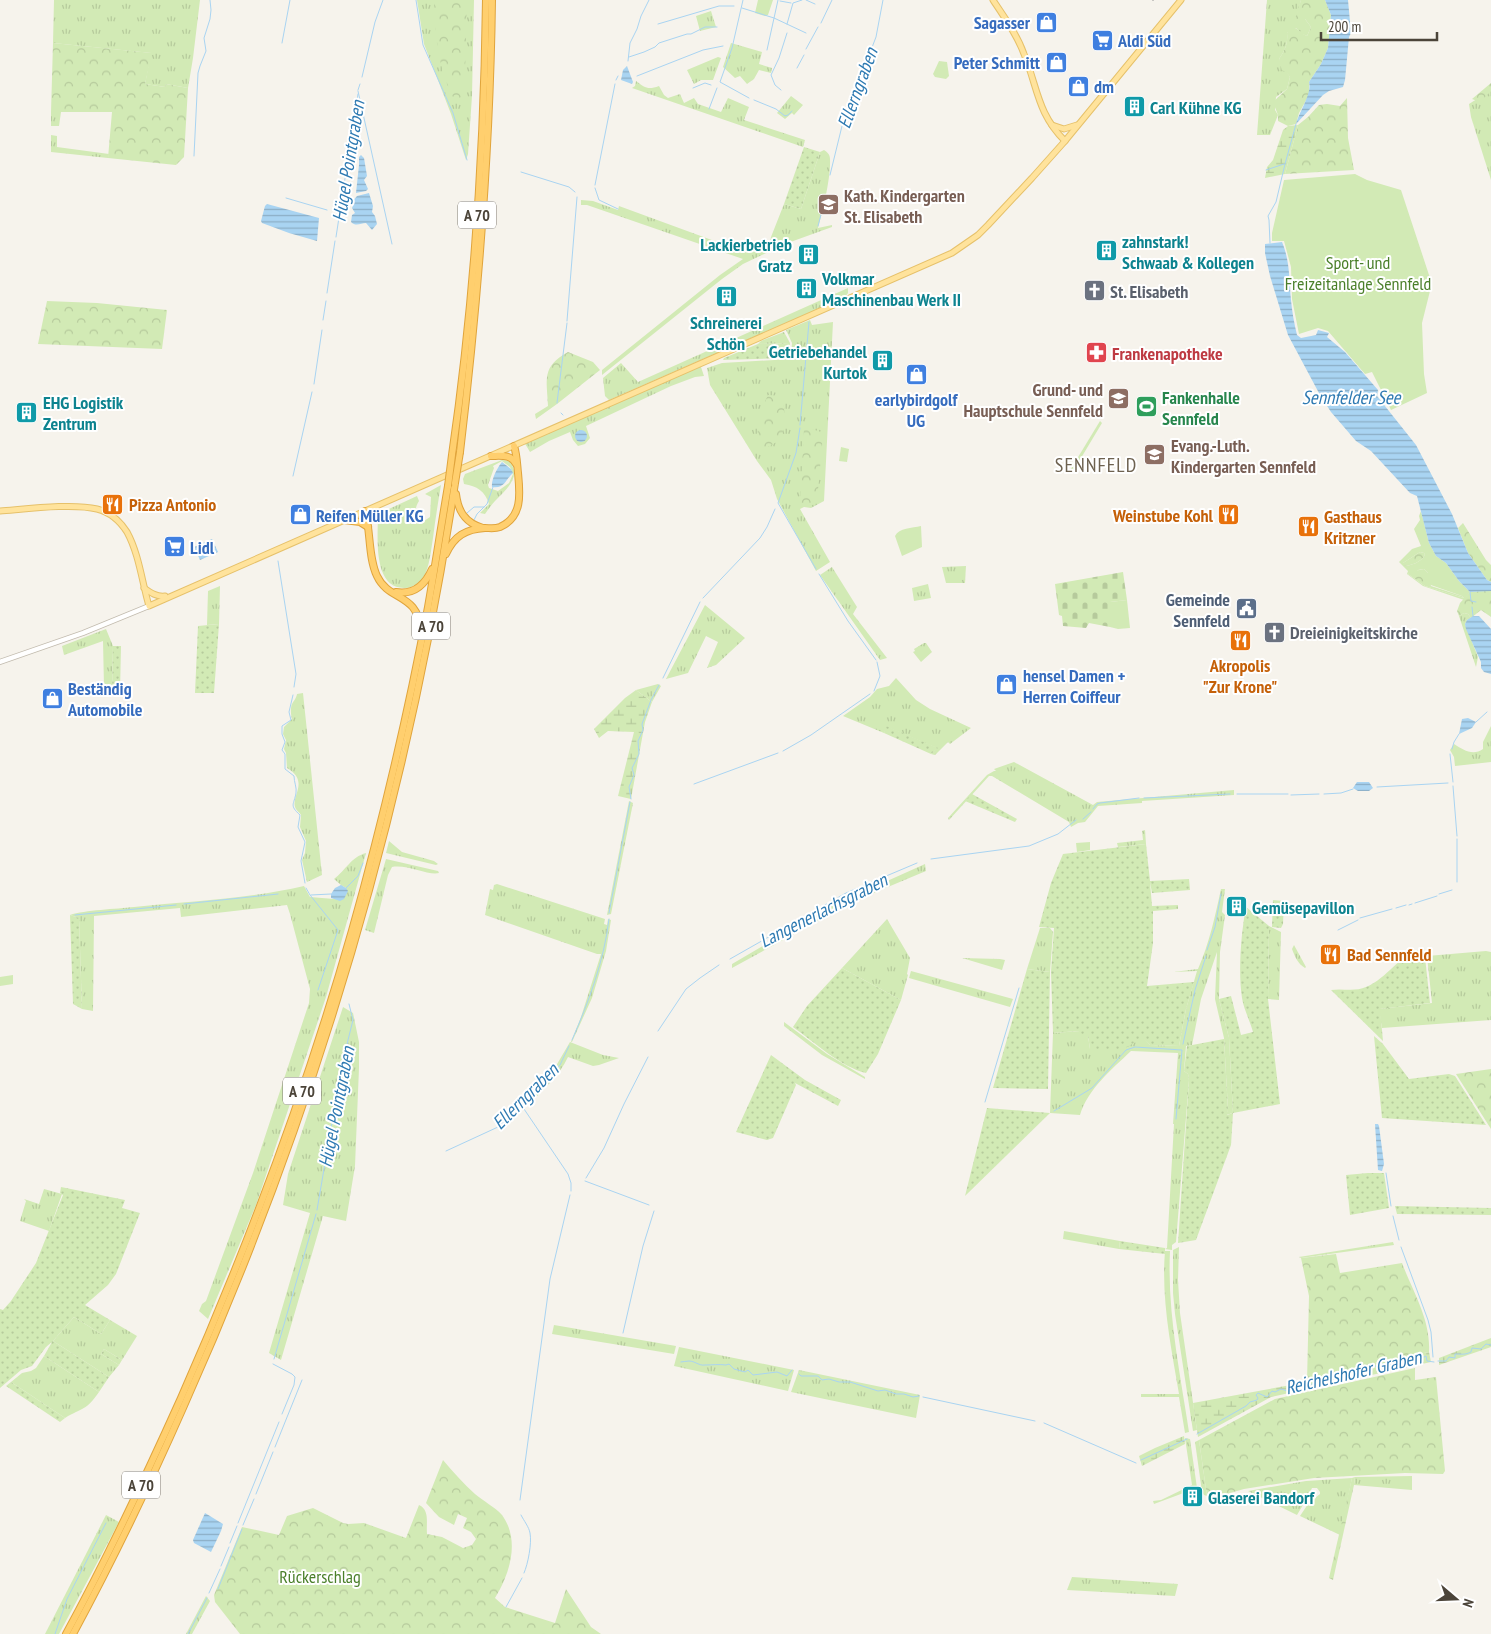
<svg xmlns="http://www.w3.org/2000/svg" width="1491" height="1634" font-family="'PT Sans Narrow',sans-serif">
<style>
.grass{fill:url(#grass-tufts);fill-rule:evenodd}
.forest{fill:url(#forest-crowns)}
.wetland{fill:url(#wetland-marsh)}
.cemetery{fill:url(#cemetery-stones)}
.park{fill:#d2eab5;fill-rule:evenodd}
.garden{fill:url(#garden-dots)}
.water{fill:url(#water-rules)}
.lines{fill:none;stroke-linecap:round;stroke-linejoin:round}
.stream{stroke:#a9d4f2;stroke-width:1}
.minor-casing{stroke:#c2bbae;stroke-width:6}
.major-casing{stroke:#e6c16a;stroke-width:7}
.highway-casing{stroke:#e0a43c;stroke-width:8}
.minor{stroke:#fff;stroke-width:4.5}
.major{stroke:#ffe39c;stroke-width:5}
.highway{stroke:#ffcf6e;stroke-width:6}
.rail{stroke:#9a9a9a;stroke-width:1;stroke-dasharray:6 6;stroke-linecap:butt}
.highway-bridge-casing{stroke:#e0a43c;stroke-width:8;stroke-linecap:butt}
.highway-bridge{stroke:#ffcf6e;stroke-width:6}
.labels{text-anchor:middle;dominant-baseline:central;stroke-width:4;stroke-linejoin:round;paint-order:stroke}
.shield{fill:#fff;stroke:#817c74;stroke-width:1}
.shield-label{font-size:16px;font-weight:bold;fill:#4b4439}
.shop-label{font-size:18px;font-weight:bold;fill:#366cbe;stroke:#fff;text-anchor:start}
.culture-label{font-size:18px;font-weight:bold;fill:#0d838f;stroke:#fff;text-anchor:start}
.education-label{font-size:18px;font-weight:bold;fill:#785e54;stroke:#fff;text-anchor:start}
.park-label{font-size:18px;fill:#4a7f2a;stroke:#fff}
.worship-label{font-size:18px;font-weight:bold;fill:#5b616d;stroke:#fff;text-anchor:start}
.health-label{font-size:18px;font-weight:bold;fill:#be3a42;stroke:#fff;text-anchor:start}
.leisure-label{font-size:18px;font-weight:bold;fill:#27864d;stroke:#fff;text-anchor:start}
.food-label{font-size:18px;font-weight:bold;fill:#c56008;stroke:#fff;text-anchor:start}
.service-label{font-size:18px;font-weight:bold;fill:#4e5e75;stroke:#fff;text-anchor:end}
.water-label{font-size:19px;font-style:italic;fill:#2e7ab2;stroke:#fff}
.quarter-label{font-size:20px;letter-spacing:1px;fill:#6e6250;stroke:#fff}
</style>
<defs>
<pattern id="grass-tufts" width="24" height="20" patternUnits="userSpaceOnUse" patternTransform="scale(1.25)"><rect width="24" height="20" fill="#d2eab5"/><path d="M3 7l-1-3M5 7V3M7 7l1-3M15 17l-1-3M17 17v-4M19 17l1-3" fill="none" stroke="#b6ca9c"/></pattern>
<pattern id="forest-crowns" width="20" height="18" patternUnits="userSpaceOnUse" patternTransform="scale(1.25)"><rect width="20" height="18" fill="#d2eab5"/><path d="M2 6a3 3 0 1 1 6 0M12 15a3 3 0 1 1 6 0" fill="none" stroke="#b6ca9c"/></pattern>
<pattern id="wetland-marsh" width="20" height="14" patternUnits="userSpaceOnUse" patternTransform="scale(1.25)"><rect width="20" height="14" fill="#d2eab5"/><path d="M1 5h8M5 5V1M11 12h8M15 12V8" fill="none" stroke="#b6ca9c"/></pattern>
<pattern id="cemetery-stones" width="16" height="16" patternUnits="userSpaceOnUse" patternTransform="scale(1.25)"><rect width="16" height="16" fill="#d2eab5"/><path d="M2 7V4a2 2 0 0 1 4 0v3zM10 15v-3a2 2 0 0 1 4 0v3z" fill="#b6ca9c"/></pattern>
<pattern id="garden-dots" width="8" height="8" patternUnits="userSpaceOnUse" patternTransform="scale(1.25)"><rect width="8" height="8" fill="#d2eab5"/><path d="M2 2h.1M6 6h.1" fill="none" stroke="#b6ca9c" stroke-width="1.8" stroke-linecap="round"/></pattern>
<pattern id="water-rules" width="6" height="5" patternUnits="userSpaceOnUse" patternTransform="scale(1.25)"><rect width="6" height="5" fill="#a9d4f2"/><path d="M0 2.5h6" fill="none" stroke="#8caec5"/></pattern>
</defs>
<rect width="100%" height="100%" fill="#f6f3ec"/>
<g class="grass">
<polygon points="54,0 200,0 193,58 188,88 166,84 165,87 145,84 151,53 53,43"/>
<polygon points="417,0 474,0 472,96 468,154 466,160 451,114 424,44"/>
<path d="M 1267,0 L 1301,0 L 1296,19 L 1305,19 L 1311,27 L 1307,36 L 1302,34 L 1296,28 L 1287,33 C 1288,44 1285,50 1279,59 L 1290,77 L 1287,89 L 1276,97 L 1275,110 L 1278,115 L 1270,135 L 1257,135 Z"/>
<polygon points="711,11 716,27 700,31 696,16"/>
<polygon points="731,43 762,52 759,64 772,68 771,73 759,70 754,79 747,84 740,76 735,78 723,67"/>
<polygon points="718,57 721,58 713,80 701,80 694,84 687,70"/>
<path d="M 636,81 C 645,88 648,90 659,86 L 664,95 L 668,98 L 680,94 L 684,103 L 694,98 L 698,104 L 721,112 L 728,98 L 749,107 L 744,120 L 805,140 L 803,147 L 632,88 L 635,86 Z"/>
<polygon points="1491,90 1491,180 1471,117 1469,104"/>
<polygon points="791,96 803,105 794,115 792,113 785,119 777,113"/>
<polygon points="51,112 61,112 59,126 51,126"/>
<polygon points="51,135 57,136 57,147 109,154 108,158 51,152"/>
<path d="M 824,150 C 827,152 830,154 830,159 C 831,177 823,210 818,228 L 832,225 L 832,227 L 785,244 L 743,264 L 722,279 L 602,375 L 602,370 L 720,275 L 743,259 L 587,205 L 581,205 L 581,200 L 593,201 L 618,210 L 619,206 L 739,250 L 750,250 L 770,242 L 771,237 L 784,204 L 801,209 L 820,152 Z"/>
<polygon points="848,288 848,293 845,297 609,400 605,396 603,378 621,363 638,382"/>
<polygon points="810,320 812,325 833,322 824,501 811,508 804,507 800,509 830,562 816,571 777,499 771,480 757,461 710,385 707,368 722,363 791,359 792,343 786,330"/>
<polygon points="784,332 790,343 758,344 761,341"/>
<polygon points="700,364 704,376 695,377 671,386 586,426 590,438 585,444 578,446 573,440 570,432 549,441 530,452 524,442"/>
<path d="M 502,460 L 509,461 C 523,477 505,490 495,501 C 491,505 488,510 485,514 L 480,513 L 489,504 C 485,491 477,486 464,484 L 463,479 L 465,474 ZM 502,461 L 510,467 L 513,474 L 509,483 L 498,491 L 489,488 L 488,485 L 494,468 L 493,466 Z"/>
<path d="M 441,485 C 438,503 435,521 433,538 C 431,550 430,562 426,572 C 423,580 414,588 405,588 C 372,589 378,536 378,514 L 417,496 L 419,501 C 414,509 414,517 424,521 L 430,517 L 431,497 L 425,494 Z"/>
<polygon points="966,566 965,583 946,583 942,567"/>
<polygon points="832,567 857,607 853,614 887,658 880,660 820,575"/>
<polygon points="928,584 931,598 914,601 912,588"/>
<polygon points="220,586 219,624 207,625 208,591"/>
<polygon points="705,605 745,638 716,665 707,668 718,642 706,636 688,673 666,679"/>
<polygon points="1464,613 1468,614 1471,618 1467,620 1465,624 1478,657 1476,667 1459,616"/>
<polygon points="106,629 113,646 112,692 101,689 104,687 103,641 64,655 62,646"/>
<polygon points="924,643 926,643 932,652 921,662 913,652 915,651 914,649"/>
<polygon points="896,678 916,700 930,709 971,728 950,744 948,742 935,755 931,754 937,748 887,727 884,733 843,716 870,697 877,689 889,686"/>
<polygon points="658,684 661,686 652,702 636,690"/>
<path d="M 303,693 L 322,875 L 307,882 L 302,860 L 305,853 L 306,841 L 300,827 L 301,815 C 300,813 297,811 296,809 C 289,797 311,782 287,768 L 286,753 L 284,749 L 286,740 L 283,734 L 284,727 L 292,719 C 291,715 290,709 292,704 C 294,700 296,699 297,694 Z"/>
<path d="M 1491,726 L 1491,762 L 1455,766 L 1454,757 L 1450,750 L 1454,744 C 1463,750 1473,756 1483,749 L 1483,742 Z"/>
<polygon points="1014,762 1093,805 1097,802 1234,790 1234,795 1142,801 1142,803 1098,806 1085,822 1078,823 1071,827 1069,822 992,776 989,776 949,820 948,818 987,775 994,771 996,771 994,769"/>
<polygon points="629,801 633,803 611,914 607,915"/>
<polygon points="1145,830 1146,844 1118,847 1117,843 1143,840 1142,831"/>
<polygon points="389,841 402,852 434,861 438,864 436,865 386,853"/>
<polygon points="1090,842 1090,850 1077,852 1076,843"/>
<path d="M 366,853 L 326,997 L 256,1205 L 208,1319 L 199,1311 L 202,1304 L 206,1301 L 253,1173 L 309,1003 L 310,989 L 290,914 L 287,905 L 181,917 L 180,908 L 94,916 L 93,1011 L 82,1009 L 79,918 L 70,915 C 85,910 116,909 134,907 C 190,901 248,899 304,886 L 310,897 L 334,899 L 346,888 L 341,885 L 334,879 C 346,870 351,857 366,853 Z"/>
<path d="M 386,859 L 438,871 L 439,873 C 429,876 407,864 392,867 L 388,875 L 374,933 L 365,930 Z"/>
<polygon points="925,864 926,871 876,892 840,909 732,968 732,964 827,908"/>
<polygon points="497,884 605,919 604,924 607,925 608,919 611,920 606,951 592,998 572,1042 571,1042 581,1017 601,954 597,954 485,915 490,889 493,890 494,885"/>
<path d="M 1221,889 L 1225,889 L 1222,912 L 1225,915 L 1220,952 L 1219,999 L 1229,1038 L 1233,1113 L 1226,1115 L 1228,1110 L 1224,1038 L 1215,999 L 1217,952 L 1201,999 L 1192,1045 L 1186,1046 L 1184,1071 L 1188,1074 L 1189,1080 L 1176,1242 L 1172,1245 L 1172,1250 L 1165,1249 L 1167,1248 L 1174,1124 L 1173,1124 L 1178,1053 L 1131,1051 C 1111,1070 1088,1089 1080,1115 L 1050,1113 L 1053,1033 L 1080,1031 L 1088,1036 L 1090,1049 L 1132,1043 L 1142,1037 L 1150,1045 L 1179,1046 L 1186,1009 L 1197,971 L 1173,972 L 1198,969 C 1209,944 1215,917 1221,889 Z"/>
<polygon points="887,919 910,958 907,974 908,975 901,1000 842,968"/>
<polygon points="1269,926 1281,932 1279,1000 1268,999"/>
<polygon points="1040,928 1050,928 1053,932 1050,972 1027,969"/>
<path d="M 1294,945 L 1306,967 L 1305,968 C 1298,964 1295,957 1292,949 Z"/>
<polygon points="1486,951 1491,952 1491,1020 1382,1028 1379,1009 1432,1003 1427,956"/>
<polygon points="962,958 1000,959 1005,960 1002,970"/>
<polygon points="911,971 1013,999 1010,1007 909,978"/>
<polygon points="343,1007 353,1013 359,1042 359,1068 355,1166 346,1221 323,1216 281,1360 269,1353 310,1213 283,1205 288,1174"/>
<polygon points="784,1022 827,1054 865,1077 865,1079 822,1055 784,1026"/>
<path d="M 570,1042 L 603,1055 L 619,1058 L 599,1065 L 593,1066 L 568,1057 C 559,1076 543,1090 528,1105 L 524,1100 L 553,1071 Z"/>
<polygon points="44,1189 62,1194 49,1231 20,1221 26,1201 24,1199 39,1204"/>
<polygon points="1064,1231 1120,1241 1119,1249 1063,1239"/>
<polygon points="1393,1242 1394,1245 1301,1258 1299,1257"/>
<polygon points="1179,1247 1178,1280 1180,1313 1197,1430 1193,1431 1175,1314 1173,1293 1173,1250"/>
<path d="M 1165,1251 L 1170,1251 C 1167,1312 1180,1372 1189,1432 L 1185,1433 L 1179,1397 L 1141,1397 L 1141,1394 L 1179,1394 C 1171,1347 1161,1299 1165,1251 Z"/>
<polygon points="74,1317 101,1334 110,1320 137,1336 122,1360 104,1349 101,1354 119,1365 109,1377 53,1341"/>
<polygon points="554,1325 676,1346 674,1354 552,1334"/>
<polygon points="679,1347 794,1370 788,1391 674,1366"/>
<path d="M 44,1356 L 99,1392 C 86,1411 83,1407 65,1418 L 11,1382 L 22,1373 L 31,1371 L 36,1368 Z"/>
<polygon points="799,1370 920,1395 916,1418 791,1392"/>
<polygon points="1185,1438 1190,1439 1197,1488 1154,1504 1153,1501 1161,1500 1192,1485"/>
<polygon points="1199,1440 1207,1496 1204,1495 1202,1492 1195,1442"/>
<polygon points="1412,1476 1412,1490 1354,1485 1355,1477"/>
<path d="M 1352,1478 L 1340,1535 L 1300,1516 L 1310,1501 L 1314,1500 L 1315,1498 L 1320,1494 L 1320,1492 L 1317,1488 L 1312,1488 C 1308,1498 1302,1506 1297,1515 L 1248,1491 L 1306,1481 Z"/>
<polygon points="106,1515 119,1522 59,1634 45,1634"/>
<polygon points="1072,1577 1178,1584 1175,1596 1067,1590"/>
<polygon points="206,1596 210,1601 192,1634 186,1634"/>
</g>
<g class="forest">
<path d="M 434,0 L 467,0 L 465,75 L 463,93 L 460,98 L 453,97 C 438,69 435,32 434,0 Z"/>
<path d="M 1301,0 L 1325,0 L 1331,15 L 1328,48 L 1321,64 L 1309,82 L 1309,95 L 1299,113 L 1296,124 L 1288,126 L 1278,121 L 1278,115 L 1273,102 L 1287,89 L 1290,77 L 1286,72 L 1282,71 L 1279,59 C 1285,50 1288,44 1287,33 L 1293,27 C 1299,29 1301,34 1307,36 L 1311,27 L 1305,19 L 1295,19 Z"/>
<polygon points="53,43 152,53 145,84 165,87 166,84 188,88 184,157 176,165 108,158 112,112 51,112"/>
<polygon points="1491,83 1491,91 1480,102 1472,99"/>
<polygon points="1347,98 1348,138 1354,170 1285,174 1298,125 1308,117 1319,105 1327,104 1340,106"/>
<polygon points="47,301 97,303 167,310 162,349 38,344"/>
<path d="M 568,352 L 593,362 L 600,370 L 557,404 L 536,419 L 535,414 L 548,406 C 547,379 541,367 568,352 Z"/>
<path d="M 768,395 L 783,396 C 785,421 790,443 760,449 L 756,444 C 759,424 759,413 768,395 Z"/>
<polygon points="804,428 819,431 823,435 817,501 811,505 800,504"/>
<polygon points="1463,523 1486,560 1491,565 1491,582 1487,580 1468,553 1458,528"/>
<path d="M 1420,552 L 1424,553 L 1425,555 C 1421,562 1411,566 1403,566 L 1403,563 Z"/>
<polygon points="1424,569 1428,573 1431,586 1462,596 1464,598 1425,586 1408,574 1409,572"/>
<polygon points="1489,590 1491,591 1491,617 1481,610 1471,618 1468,614 1464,613 1459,616 1457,611 1460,603 1470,592"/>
<polygon points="1491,1069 1491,1129 1456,1074"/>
<path d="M 1336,1254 L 1340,1273 L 1402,1263 C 1413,1292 1431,1320 1429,1352 L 1382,1361 L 1307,1382 L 1309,1296 L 1301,1258 Z"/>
<polygon points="1415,1368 1415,1380 1436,1377 1445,1471 1443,1474 1405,1473 1314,1478 1244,1489 1216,1497 1207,1496 1199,1440 1275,1399"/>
<path d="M 443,1460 C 453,1472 464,1484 475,1494 C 483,1501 495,1507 502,1515 C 521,1541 509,1575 495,1598 L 505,1607 L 555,1623 L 566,1589 L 591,1627 L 601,1634 L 240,1634 L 215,1602 L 214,1595 L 242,1527 L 279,1535 L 287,1516 L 313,1508 L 343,1523 L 348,1524 L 364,1523 L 406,1538 L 419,1505 C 430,1510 426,1523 427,1534 L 442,1537 L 463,1548 L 472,1545 L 476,1539 L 471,1532 L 463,1528 L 467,1518 L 458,1514 L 454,1525 L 439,1517 L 426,1503 Z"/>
<polygon points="1355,1477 1354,1485 1333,1580 1329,1578 1352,1478"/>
</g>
<g class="wetland">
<polygon points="1298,125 1285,174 1265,178 1267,167 1273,160 1283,130 1288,126"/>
<polygon points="636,690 652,702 645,722 631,799 618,796 634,732 608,731 599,738 594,729 625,698"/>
<polygon points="1491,1338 1491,1347 1439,1365 1439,1358"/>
<polygon points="1429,1352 1431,1362 1271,1397 1198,1437 1193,1403 1307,1382 1382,1361"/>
<polygon points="1184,1436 1185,1444 1142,1466 1139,1456 1155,1448"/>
</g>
<polygon class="cemetery" points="1123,572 1127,600 1110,602 1110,627 1089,623 1086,628 1063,626 1062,616 1059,615 1055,584"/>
<g class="park">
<polygon points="758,0 773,0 768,15 765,16 755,13"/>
<polygon points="939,61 947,62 949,76 946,79 935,77 933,74"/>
<polygon points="1355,174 1367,180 1401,190 1431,281 1431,287 1422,323 1424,374 1427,393 1391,410 1372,372 1365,374 1328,331 1318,328 1299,334 1292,299 1291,267 1284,241 1272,241 1272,233 1284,180"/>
<polygon points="1100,421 1102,423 1072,473 1069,472"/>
<polygon points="841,447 849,449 847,462 839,461"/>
<path d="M 1421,511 L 1429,543 L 1436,556 L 1446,563 L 1459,581 L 1470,592 L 1464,600 L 1423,586 L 1407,574 L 1408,571 L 1399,562 L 1412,549 L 1421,546 L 1414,529 L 1420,520 L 1419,516 ZM 1420,552 L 1424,553 L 1425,555 C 1421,562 1411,566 1403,566 L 1403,563 ZM 1424,569 L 1428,573 L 1428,584 L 1462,596 L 1464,598 L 1425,586 L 1408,574 L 1410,572 L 1415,573 L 1418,570 Z"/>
<path d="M 921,526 L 922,547 L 902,556 L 895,536 C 899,528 912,528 921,526 Z"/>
<polygon points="1127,600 1130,628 1118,629 1110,627 1110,602"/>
<polygon points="13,975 13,984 0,986 0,977"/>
</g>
<g class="garden">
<polygon points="804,147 820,152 801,209 784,204"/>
<polygon points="790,343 789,358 723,360 724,358 758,344"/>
<polygon points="219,624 214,693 195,693 198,626"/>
<polygon points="113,646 121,646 120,692 112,692"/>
<polygon points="886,726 938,748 931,754 884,733"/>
<polygon points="972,794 1017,819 1015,822 965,801"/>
<polygon points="1146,844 1150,881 1189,879 1190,890 1152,893 1150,882 1152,906 1178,905 1178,909 1153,911 1153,943 1147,986 1194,982 1186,1009 1179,1046 1150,1045 1142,1038 1122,1050 1090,1049 1088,1036 1079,1036 1079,1031 1053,1033 1051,972 1054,928 1039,927 1051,883 1063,854"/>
<polygon points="1273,900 1284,901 1283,924 1281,928 1272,927"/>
<path d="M 1246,907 L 1269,926 L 1268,999 L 1280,1104 L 1233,1113 L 1231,1145 L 1196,1240 L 1178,1243 L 1189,1080 L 1188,1074 L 1184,1071 L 1187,1046 L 1224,1039 L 1228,1110 L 1227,1115 L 1233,1113 L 1229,1038 L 1219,999 L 1231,996 L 1241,1035 L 1253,1032 C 1250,1021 1244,1010 1242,998 C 1238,972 1241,933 1246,907 Z"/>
<polygon points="70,915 79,918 82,1009 73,1004"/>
<path d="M 1424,948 L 1430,1003 L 1380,1009 L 1383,1041 L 1331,990 C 1342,988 1355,992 1366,987 C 1388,978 1398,955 1424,948 Z"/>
<path d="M 842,968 L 901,1000 L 878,1054 L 866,1073 C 841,1067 814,1042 793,1027 L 807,1006 Z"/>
<polygon points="1027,969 1050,972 1048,1089 993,1088"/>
<polygon points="1374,1036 1383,1044 1409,1079 1449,1074 1455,1076 1486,1125 1382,1118"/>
<polygon points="771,1055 805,1080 841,1100 838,1106 795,1083 796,1085 773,1138 767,1140 736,1132"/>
<polygon points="987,1108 1050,1113 965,1196"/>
<polygon points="1368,1173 1384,1173 1389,1208 1350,1215 1346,1175"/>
<polygon points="61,1187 125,1200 122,1208 140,1213 116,1274 108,1285 85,1305 110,1320 101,1334 74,1317 53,1341 109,1377 99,1392 44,1356 52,1342 46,1347 32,1366 21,1370 0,1388 0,1309 3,1310 11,1301 36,1263 63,1195 60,1193"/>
<polygon points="1395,1206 1491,1208 1491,1215 1397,1214"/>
<polygon points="1120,1241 1165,1248 1165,1254 1119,1249"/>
<polygon points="104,1349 122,1360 119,1365 101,1354"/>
<polygon points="11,1382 65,1418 60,1422 6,1386"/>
</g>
<g class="water">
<path d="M 1325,0 L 1348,0 L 1351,33 L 1349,37 L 1345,80 L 1343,87 L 1329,91 L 1323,95 L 1296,124 C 1300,110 1312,94 1309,82 L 1321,64 L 1328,48 L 1331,15 Z"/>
<polygon points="627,66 633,82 632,84 621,80 623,70"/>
<polygon points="361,155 364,158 367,176 364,180 368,189 366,191 356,193 359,165 359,157"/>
<path d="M 369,193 L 373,206 L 372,212 L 375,216 L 377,224 L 372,230 L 366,223 C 361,223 356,227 351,222 L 352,215 L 355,213 L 352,208 L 353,205 L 352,202 L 357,196 Z"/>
<polygon points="267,204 319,218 317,241 289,233 262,223 261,221 265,206"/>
<path d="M 1282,242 C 1290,261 1289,279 1291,300 C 1292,311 1294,323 1297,335 L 1301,338 L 1316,335 L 1318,330 L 1329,333 L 1327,337 L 1345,352 L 1378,390 L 1377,396 L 1416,445 L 1452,514 L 1468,553 L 1487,580 L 1491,582 L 1491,591 L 1470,592 L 1459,581 L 1446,563 L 1436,556 L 1429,543 L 1417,496 L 1410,493 L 1371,451 L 1356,441 L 1331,412 L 1320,395 L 1288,335 L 1270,276 L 1265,253 L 1265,244 Z"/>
<circle cx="581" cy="436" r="6"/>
<path d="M 502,462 L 511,469 L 513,473 C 505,480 505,489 492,487 C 491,480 497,468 502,462 Z"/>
<polygon points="212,539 218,552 200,560 194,547"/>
<polygon points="1473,616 1479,616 1491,629 1491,674 1484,672 1481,668 1481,662 1466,629 1465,624 1467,620"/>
<polygon points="1468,718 1476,722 1472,728 1459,734 1462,719"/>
<polygon points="1357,782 1369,782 1373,788 1369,791 1358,791 1353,788"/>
<polygon points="341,885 346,888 348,891 344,899 340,901 331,898 331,894 335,888"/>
<polygon points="1375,1124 1378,1124 1379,1126 1384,1164 1382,1171 1378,1170"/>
<polygon points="205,1513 223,1524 221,1531 211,1552 194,1543 193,1540"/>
</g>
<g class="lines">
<g class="stream">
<polyline points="416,0 423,45 453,113 467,160"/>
<polyline points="743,0 732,48 720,82 749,98"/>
<polyline points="806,0 815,4"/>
<polyline points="780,1 791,3"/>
<polyline points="742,8 774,18 806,33"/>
<polyline points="821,23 832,0"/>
<polyline points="658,24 719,6 734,6"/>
<polyline points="787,24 793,3 802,0"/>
<polyline points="282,43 290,0"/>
<polyline points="806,49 818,27"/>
<polyline points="767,50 778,0"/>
<polyline points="629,57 644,52 655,47 659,43 687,34 691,34 705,27 717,27"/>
<polyline points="628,61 630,43 637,29 641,16 649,0"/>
<polyline points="797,68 804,55"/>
<polyline points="637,76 703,50 723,46"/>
<polyline points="362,77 375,22 383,0"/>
<polyline points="616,80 618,76"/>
<polyline points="693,88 705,83 711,85"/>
<polyline points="358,90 360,84"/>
<polyline points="781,90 775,85 771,75 779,58 787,33"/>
<polyline points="358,91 392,244"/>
<polyline points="754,100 776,109 785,116 788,115 792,111"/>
<polyline points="709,109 717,88"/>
<polyline points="194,156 198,73 200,66 206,51 204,38 210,19 211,10 210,0"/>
<polyline points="1266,170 1284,164"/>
<polyline points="521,172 569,187 575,192"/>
<polyline points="830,175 842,126 876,37 883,0"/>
<polyline points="595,185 615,84"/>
<polyline points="595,188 599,200 618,209"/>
<polyline points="286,198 327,210"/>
<polyline points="818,226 823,207"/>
<polyline points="336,237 358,94"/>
<polyline points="1270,243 1269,220 1268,216 1276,202 1285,164 1296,124"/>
<polyline points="327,293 335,241"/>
<polyline points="323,320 326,301"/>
<polyline points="567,321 577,197"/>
<polyline points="314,384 322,330"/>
<polyline points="557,403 567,323"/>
<polyline points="561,413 563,415"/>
<polyline points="800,425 809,322"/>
<polyline points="800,428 796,453 778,503 816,569"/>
<polyline points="293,476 312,392"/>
<polyline points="467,513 474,507 484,507"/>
<polyline points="474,520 477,514 487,504 493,487"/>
<polyline points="278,561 296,674 294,687"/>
<polyline points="819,574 848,621 876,660"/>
<polyline points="1470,592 1471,601 1476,602"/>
<polyline points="703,598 760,538 767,527 775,509"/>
<polyline points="1472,607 1473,616"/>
<polyline points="663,678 700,602"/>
<polyline points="874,691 880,676 877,662"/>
<path d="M 293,695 L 289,712 L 291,720 L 282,726 L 282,734 L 285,742 L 282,750 L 285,754 L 285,769 L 294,776 C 294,782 297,788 296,793 C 294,805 289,805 300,815 L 298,827 L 305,842 L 301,861 L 305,883"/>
<polyline points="1476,722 1487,712"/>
<polyline points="1452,749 1454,742 1459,734"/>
<polyline points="783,751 811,735 870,694"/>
<polyline points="1450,754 1453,782"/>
<polyline points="694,784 778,753"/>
<polyline points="1453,786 1457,836"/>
<polyline points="1377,787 1448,783"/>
<polyline points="1237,794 1288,794"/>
<polyline points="1324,794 1341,793 1353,789"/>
<polyline points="1291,795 1319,794"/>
<polyline points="1144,798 1230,794"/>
<polyline points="631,799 629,787 634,775 632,768 639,754 638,741 643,730 642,724 651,700 659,685"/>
<polyline points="1093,809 1097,804 1100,803 1139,798"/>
<polyline points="1083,819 1091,812"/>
<polyline points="931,859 1029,846 1058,834 1076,820"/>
<polyline points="1457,882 1457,839"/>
<polyline points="306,888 310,895 338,930 318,990"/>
<polyline points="346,888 358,876 363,863"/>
<polyline points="1439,894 1452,890"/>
<polyline points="311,895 331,894"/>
<polyline points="1415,903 1437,896"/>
<polyline points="184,904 278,894"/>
<polyline points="1409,905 1412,904"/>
<polyline points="1396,908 1406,905"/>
<polyline points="609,913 630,802"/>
<polyline points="75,915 176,905"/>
<polyline points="1360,918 1392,909"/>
<polyline points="1338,930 1358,920"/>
<polyline points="1207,950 1215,927 1221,894"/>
<polyline points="730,959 846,893 917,863"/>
<polyline points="658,1031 686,989 700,978 719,965"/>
<path d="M 572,1040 C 589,1001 604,961 609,919"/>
<polyline points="1183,1044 1195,990 1206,956"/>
<polyline points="985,1102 1019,988"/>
<polyline points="522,1106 568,1174 571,1183 571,1191"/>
<polyline points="1054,1111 1092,1088 1126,1050 1135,1047 1182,1050 1176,1119"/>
<polyline points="446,1151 498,1127 522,1106 554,1072 560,1065 569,1046"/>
<polyline points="1386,1173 1391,1206"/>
<polyline points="586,1178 604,1148 624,1104 648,1057"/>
<polyline points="585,1181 649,1205"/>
<polyline points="317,1210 342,1064 353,1020 349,1004"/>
<polyline points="1393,1216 1399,1240"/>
<polyline points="1401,1247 1428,1320 1431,1332 1433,1357"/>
<polyline points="623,1333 643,1246 654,1211"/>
<polyline points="274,1359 316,1214"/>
<path d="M 1438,1361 L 1446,1361 L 1449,1357 L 1455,1358 L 1455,1354 C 1462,1354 1465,1355 1471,1352 L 1472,1348 L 1481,1349 L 1486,1344 L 1491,1345"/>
<path d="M 681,1362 C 683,1362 686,1361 689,1361 C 695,1361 699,1366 705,1365 C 712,1365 719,1364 726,1365 L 729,1364 L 734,1369 L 745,1372 L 748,1370 L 753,1375 L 777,1372 L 787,1376 L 792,1370"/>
<polyline points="273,1364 292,1374 295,1377 294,1385 282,1414"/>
<polyline points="799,1374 801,1376 818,1376 822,1380 829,1379 839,1382 850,1382 878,1391 885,1390 896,1394 904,1394 913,1397 919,1396"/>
<polyline points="923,1397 1035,1421"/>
<polyline points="1044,1423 1136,1463"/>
<path d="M 1197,1434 L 1246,1406 L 1250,1402 L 1257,1400 L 1258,1398 L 1256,1395 L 1258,1393 L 1267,1397 L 1272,1391 L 1275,1392 L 1281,1389 L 1288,1391 L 1293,1389 L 1295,1386 L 1298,1385 L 1301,1387 L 1316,1383 L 1317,1381 L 1322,1384 L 1327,1377 L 1335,1375 L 1344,1375 L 1346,1372 L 1349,1373 L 1351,1371 L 1354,1372 L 1364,1367 L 1370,1368 L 1374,1364 L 1376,1367 C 1378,1366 1380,1364 1383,1364 C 1387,1364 1391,1365 1395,1365 C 1398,1364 1412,1360 1414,1358 L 1420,1359 L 1426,1356 L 1427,1361 L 1434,1362"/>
<polyline points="275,1447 302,1380"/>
<polyline points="1141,1460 1187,1439"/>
<polyline points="256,1494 273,1452"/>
<polyline points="520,1500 550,1279 570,1195"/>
<path d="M 521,1515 C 524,1521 529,1527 530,1533 C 532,1543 528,1564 524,1573"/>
<polyline points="238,1523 279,1422"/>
<polyline points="243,1525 254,1499"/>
<polyline points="230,1543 237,1526"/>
<polyline points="221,1566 229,1547"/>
<polyline points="218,1589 242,1529"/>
<polyline points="209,1593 220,1569"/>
<polyline points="506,1607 522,1578"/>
<polyline points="55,1634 67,1599 106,1523"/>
<polyline points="188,1634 207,1598"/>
</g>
<defs>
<polyline id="minor" points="0,662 83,633 149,606"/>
<g id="major">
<path d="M 993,0 C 1004,17 1017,34 1024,54 C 1038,88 1037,113 1065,141"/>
<polyline points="1052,125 1064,129 1077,125"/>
<path d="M 0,511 C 26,509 73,503 97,509 C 109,512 120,521 127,532 C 139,554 142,582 149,606 L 952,253 L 978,235 L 988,225 L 1032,178 L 1065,141 L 1181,0"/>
<path d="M 144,588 C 151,593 157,597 165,596"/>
</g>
<g id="highway">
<path d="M 460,452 C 478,301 490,151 492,0"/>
<path d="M 452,455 C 474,304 484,152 486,0"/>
<path d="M 491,456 C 501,456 511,454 516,464"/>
<path d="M 456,494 C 458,511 465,523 483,528"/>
<path d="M 365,511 C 371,532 368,557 377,576 C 389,602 418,592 421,631"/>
<polyline points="344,520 360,522 368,527"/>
<path d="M 446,554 C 454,536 466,529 485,528 C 490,528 495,529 500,527 C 523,517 520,493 518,473 C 517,464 517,455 514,446"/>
<path d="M 396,592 C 414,595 425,585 432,569"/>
<path d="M 66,1634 C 108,1557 145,1478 181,1398 C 260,1219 327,1035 375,845 C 395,767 413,687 428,607 C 435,567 441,527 448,486"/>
<path d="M 73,1634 C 113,1560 149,1485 183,1408 C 315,1113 407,803 455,483"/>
</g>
</defs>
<use href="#minor" class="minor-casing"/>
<use href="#major" class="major-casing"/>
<use href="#highway" class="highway-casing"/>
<use href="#minor" class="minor"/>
<use href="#major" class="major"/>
<use href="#highway" class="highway"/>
<polyline class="rail" points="1153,1 1153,0"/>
<defs>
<g id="highway-bridge">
<polyline points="455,483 460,452"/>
<polyline points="448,486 452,455"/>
</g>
</defs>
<use href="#highway-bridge" class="highway-bridge-casing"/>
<use href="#highway-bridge" class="highway-bridge"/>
</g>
<defs>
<symbol id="shop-square" viewBox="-11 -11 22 22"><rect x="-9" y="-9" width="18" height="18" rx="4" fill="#3f7fe0" stroke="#fff"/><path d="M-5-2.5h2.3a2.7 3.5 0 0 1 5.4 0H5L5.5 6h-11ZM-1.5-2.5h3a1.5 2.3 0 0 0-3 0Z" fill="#fff"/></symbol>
<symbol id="supermarket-square" viewBox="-11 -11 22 22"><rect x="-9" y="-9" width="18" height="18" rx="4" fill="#3f7fe0" stroke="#fff"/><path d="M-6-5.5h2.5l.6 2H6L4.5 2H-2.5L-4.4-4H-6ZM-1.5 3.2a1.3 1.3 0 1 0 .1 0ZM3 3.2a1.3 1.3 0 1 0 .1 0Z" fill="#fff"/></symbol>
<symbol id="building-square" viewBox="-11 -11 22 22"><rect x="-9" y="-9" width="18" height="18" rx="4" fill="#0f9aa8" stroke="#fff"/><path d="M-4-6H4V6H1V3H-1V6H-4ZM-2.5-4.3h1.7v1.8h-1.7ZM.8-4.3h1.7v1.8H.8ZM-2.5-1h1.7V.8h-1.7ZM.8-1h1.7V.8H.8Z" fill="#fff"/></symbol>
<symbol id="school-square" viewBox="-11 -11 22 22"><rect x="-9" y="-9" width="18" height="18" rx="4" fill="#8d6e63" stroke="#fff"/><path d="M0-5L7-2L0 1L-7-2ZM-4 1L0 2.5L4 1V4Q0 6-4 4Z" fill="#fff"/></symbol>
<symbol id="church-square" viewBox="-11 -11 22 22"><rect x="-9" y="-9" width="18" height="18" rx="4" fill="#6b7280" stroke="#fff"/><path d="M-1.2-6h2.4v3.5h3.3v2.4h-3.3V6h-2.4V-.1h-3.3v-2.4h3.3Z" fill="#fff"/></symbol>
<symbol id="pharmacy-square" viewBox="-11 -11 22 22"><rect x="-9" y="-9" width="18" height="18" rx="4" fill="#e0444e" stroke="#fff"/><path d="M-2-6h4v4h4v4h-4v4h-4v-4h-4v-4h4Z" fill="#fff"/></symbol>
<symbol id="stadium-square" viewBox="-11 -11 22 22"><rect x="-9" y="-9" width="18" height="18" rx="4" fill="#2e9e5b" stroke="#fff"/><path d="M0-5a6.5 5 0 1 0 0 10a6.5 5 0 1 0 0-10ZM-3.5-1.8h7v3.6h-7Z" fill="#fff"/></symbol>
<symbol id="restaurant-square" viewBox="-11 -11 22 22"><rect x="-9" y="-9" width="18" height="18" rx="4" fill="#e8710a" stroke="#fff"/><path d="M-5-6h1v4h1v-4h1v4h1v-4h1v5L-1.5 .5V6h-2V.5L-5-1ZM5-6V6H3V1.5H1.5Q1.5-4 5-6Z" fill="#fff"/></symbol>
<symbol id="civic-square" viewBox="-11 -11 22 22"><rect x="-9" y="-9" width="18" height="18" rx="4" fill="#5c6f8a" stroke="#fff"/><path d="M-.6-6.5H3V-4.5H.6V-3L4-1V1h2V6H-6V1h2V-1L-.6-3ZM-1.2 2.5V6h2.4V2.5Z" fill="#fff"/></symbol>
</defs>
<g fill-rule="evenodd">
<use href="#shop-square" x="1034" y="10" width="25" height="25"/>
<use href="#supermarket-square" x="1090" y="28" width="25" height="25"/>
<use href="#shop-square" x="1044" y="50" width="25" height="25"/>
<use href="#shop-square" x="1066" y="74" width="25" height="25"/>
<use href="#building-square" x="1122" y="94" width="25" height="25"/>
<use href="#school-square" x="816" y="192" width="25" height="25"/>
<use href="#building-square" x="1094" y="238" width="25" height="25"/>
<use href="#building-square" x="796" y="242" width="25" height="25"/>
<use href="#building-square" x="794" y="276" width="25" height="25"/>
<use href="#church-square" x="1082" y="278" width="25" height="25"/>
<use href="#building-square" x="714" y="284" width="25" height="25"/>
<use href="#pharmacy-square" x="1084" y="340" width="25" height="25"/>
<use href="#building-square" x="870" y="348" width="25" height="25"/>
<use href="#shop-square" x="904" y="362" width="25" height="25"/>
<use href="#school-square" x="1106" y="386" width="25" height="25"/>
<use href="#stadium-square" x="1134" y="394" width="25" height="25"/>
<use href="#building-square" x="14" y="400" width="25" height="25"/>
<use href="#school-square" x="1142" y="442" width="25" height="25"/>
<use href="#restaurant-square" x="100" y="492" width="25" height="25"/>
<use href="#shop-square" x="288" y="502" width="25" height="25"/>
<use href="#restaurant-square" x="1216" y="502" width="25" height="25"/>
<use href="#restaurant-square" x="1296" y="514" width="25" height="25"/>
<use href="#supermarket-square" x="162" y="534" width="25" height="25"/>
<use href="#civic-square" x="1234" y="596" width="25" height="25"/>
<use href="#church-square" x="1262" y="620" width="25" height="25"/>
<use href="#restaurant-square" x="1228" y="628" width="25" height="25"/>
<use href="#shop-square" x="994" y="672" width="25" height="25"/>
<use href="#shop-square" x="40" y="686" width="25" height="25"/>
<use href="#building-square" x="1224" y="894" width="25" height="25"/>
<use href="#restaurant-square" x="1318" y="942" width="25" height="25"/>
<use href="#building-square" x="1180" y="1484" width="25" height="25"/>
</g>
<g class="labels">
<g class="shield">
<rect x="458" y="201.5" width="38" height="27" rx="4"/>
<rect x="412" y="612.5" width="38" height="27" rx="4"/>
<rect x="283" y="1077.5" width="38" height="27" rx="4"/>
<rect x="122" y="1471.5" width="38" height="27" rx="4"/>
</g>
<g class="shield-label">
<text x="477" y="215">A 70</text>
<text x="431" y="626">A 70</text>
<text x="302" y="1091">A 70</text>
<text x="141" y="1485">A 70</text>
</g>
<g class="shop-label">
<text x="1030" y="22" text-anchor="end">Sagasser</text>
<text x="1118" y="40">Aldi Süd</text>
<text x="1040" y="62" text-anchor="end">Peter Schmitt</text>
<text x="1094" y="86">dm</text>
<text x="916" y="399" text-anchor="middle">earlybirdgolf<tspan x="916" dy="21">UG</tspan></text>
<text x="316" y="515">Reifen Müller KG</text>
<text x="190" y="547">Lidl</text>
<text x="1023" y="675">hensel Damen +<tspan x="1023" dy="21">Herren Coiffeur</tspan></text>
<text x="68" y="688">Beständig<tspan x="68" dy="21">Automobile</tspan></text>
</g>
<g class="culture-label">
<text x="1150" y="107">Carl Kühne KG</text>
<text x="1122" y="241">zahnstark!<tspan x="1122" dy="21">Schwaab &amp; Kollegen</tspan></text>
<text x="792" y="244" text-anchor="end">Lackierbetrieb<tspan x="792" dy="21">Gratz</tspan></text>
<text x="822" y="278">Volkmar<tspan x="822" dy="21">Maschinenbau Werk II</tspan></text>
<text x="726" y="322" text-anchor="middle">Schreinerei<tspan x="726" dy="21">Schön</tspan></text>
<text x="867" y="351" text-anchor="end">Getriebehandel<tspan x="867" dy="21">Kurtok</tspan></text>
<text x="43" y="402">EHG Logistik<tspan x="43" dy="21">Zentrum</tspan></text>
<text x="1252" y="907">Gemüsepavillon</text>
<text x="1208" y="1497">Glaserei Bandorf</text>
</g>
<g class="education-label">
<text x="844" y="195">Kath. Kindergarten<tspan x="844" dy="21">St. Elisabeth</tspan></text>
<text x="1103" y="389" text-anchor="end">Grund- und<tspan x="1103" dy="21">Hauptschule Sennfeld</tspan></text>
<text x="1171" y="445">Evang.-Luth.<tspan x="1171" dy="21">Kindergarten Sennfeld</tspan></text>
</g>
<g class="park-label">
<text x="1358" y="262">Sport- und<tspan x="1358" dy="21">Freizeitanlage Sennfeld</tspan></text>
<text x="320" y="1576">Rückerschlag</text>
</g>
<g class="worship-label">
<text x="1110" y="291">St. Elisabeth</text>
<text x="1290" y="632">Dreieinigkeitskirche</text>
</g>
<g class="health-label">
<text x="1112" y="353">Frankenapotheke</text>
</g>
<g class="leisure-label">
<text x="1162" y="397">Fankenhalle<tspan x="1162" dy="21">Sennfeld</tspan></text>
</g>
<g class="food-label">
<text x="129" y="504">Pizza Antonio</text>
<text x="1213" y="515" text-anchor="end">Weinstube Kohl</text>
<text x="1324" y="516">Gasthaus<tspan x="1324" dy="21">Kritzner</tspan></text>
<text x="1240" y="665" text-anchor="middle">Akropolis<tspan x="1240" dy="21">"Zur Krone"</tspan></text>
<text x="1347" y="954">Bad Sennfeld</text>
</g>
<g class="service-label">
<text x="1230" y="599">Gemeinde<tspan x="1230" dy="21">Sennfeld</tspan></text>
</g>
<g class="water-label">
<text transform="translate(857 88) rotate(-70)">Ellerngraben</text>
<text transform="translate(348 161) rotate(-81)">Hügel Pointgraben</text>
<text x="1351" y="397">Sennfelder See</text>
<text transform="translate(823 910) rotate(-27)">Langenerlachsgraben</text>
<text transform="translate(525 1096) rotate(-45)">Ellerngraben</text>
<text transform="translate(336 1107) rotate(-79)">Hügel Pointgraben</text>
<text transform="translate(1353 1372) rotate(-13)">Reichelshofer Graben</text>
</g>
<g class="quarter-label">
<text x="1096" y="465">SENNFELD</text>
</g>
</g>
<g transform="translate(1456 1599) rotate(109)" stroke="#ffffff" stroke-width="4" paint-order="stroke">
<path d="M0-4L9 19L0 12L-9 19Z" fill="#4b4439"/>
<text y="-8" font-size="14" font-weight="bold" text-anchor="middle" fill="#4b4439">N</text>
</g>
<path d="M1321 32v8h116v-8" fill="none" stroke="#4b4439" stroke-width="2.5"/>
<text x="1328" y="32" font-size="15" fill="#4b4439" stroke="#ffffff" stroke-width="4" paint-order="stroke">200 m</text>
</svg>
